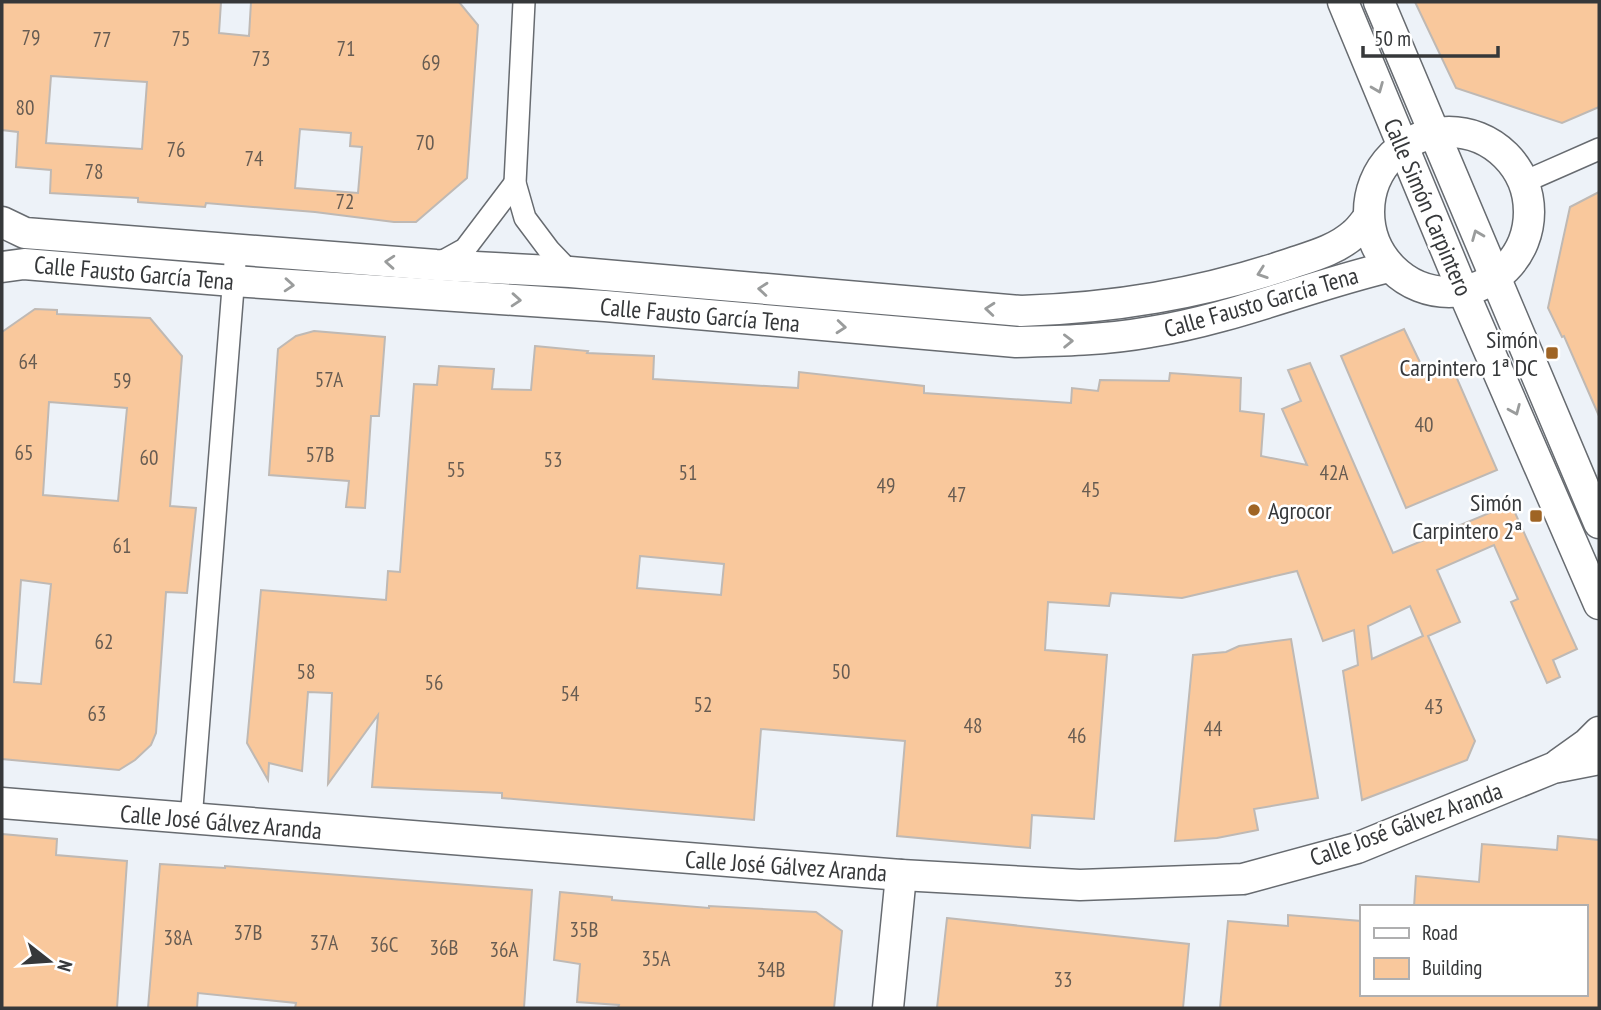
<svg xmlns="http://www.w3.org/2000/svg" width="1601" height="1010" font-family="'PT Sans Narrow',sans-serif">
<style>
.building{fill:#f9c89c;stroke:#bfb9b4;stroke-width:2;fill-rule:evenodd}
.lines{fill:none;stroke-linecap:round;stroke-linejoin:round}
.street-casing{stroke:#676b70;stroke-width:24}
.secondary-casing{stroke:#676b70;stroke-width:33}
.street{stroke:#fff;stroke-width:21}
.secondary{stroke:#fff;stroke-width:30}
.oneway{stroke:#9a9c9c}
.poi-dot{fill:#9f6424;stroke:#fff;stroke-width:2.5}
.labels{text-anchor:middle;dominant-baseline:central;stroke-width:5;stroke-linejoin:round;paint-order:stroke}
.number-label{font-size:21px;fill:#675c52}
.street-label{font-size:24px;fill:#36383a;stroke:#fff}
.poi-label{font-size:24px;fill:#36383a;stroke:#fff;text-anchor:end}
</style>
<rect width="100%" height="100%" fill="#edf2f8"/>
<g class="building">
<path d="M 2,2 L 221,2 L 219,33 L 249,36 L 251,2 L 459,2 L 478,25 L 467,178 L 416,222 L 394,222 L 315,212 L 206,203 L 205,207 L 138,202 L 138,198 L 50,193 L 51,170 L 16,167 L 18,132 L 2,130 ZM 51,76 L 147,82 L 142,149 L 46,143 ZM 300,129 L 351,133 L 350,146 L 362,147 L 358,193 L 295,188 Z"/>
<polygon points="1415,2 1599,2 1599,107 1562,123 1456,88"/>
<polygon points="1599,192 1599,416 1564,336 1562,337 1548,308 1570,207"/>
<path d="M 35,309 L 57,310 L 57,314 L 150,318 L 182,356 L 170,506 L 196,508 L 187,593 L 166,592 L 156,733 L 151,745 L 135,760 L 119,770 L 2,759 L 2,332 ZM 49,402 L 127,408 L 118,501 L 43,495 ZM 21,580 L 51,584 L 41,684 L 14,682 Z"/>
<polygon points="1404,329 1428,379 1452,367 1497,470 1406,508 1341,356"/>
<polygon points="314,331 385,337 379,416 371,416 365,508 346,507 349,481 269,475 278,349 296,336"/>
<path d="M 535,346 L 588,351 L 587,353 L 654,356 L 653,379 L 798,388 L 799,372 L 924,386 L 924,393 L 1071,403 L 1072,388 L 1098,391 L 1100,380 L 1169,381 L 1170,373 L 1241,378 L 1240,411 L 1264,414 L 1261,456 L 1307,465 L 1282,409 L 1301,401 L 1288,370 L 1310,363 L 1393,553 L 1511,504 L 1577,649 L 1553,660 L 1560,677 L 1547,683 L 1511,602 L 1518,599 L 1494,545 L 1437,570 L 1460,622 L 1428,636 L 1475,741 L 1467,760 L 1362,800 L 1343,671 L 1358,665 L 1354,630 L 1323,641 L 1297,571 L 1182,598 L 1111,593 L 1109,606 L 1048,602 L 1045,650 L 1107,655 L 1094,819 L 1032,815 L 1030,848 L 897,836 L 905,741 L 761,729 L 754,820 L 502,798 L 502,793 L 372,787 L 378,715 L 328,784 L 332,693 L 308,692 L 302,771 L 269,763 L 268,780 L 247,743 L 261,590 L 386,600 L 388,571 L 400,572 L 414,384 L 437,385 L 439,366 L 494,369 L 492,389 L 531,390 ZM 640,556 L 724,564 L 721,595 L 637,588 ZM 1410,606 L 1423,636 L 1372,659 L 1368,626 Z"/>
<polygon points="1291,639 1318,798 1254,809 1258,830 1217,838 1175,841 1193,655 1226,652 1239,646"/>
<polygon points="2,834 57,839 56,855 127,861 117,1008 2,1008"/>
<polygon points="1558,836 1599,840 1599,1008 1220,1008 1228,921 1288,926 1288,915 1361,921 1361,994 1585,994 1585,907 1414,907 1416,876 1479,882 1482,844 1557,850"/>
<polygon points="160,864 225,868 225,866 532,890 524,1008 295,1008 296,1003 198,993 197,1008 148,1008"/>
<polygon points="560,892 612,897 612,900 709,908 709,906 816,912 842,931 834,1008 618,1008 619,1005 577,1002 580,964 554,960"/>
<polygon points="947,918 1189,944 1183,1008 937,1008"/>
</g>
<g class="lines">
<defs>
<g id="street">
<polyline points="524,2 515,183 525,218 549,250 570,272"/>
<polyline points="1524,182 1599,149"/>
<polyline points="436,265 465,249 515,183"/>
<polyline points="191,820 236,250"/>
</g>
<g id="secondary">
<polyline points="1343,2 1463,291 1599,604"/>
<polyline points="1379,2 1599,523"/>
<circle cx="1449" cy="212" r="80"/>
<path d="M 2,222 L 25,233 L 436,265 L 570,272 L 1021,311 C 1114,308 1198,294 1286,265 C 1309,257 1335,251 1354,234 C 1359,230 1364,223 1368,218"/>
<path d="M 2,267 L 24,264 L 233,281 L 605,306 L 1016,342 C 1061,341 1106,340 1150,332 C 1232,319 1309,286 1389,267"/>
<polyline points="1559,764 1587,744 1599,732"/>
<polyline points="2,803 901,875 1080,885 1243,879 1357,848 1553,768 1599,759"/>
<polyline points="888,1008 901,875"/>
</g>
</defs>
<use href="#street" class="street-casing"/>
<use href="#secondary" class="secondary-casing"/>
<use href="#street" class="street"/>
<use href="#secondary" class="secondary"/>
</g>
<defs><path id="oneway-chevron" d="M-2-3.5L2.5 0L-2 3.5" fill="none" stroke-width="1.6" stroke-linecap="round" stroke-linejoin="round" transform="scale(1.75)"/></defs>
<g class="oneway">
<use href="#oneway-chevron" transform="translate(1378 88) rotate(68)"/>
<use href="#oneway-chevron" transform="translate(1477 235) rotate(-112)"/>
<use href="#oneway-chevron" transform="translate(390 262) rotate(-176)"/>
<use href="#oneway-chevron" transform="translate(1262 273) rotate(161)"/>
<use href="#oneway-chevron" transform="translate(289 285) rotate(4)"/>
<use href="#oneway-chevron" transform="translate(763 289) rotate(-175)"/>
<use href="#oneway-chevron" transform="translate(516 300) rotate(4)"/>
<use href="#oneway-chevron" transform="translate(990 309) rotate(-175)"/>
<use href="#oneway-chevron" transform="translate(841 327) rotate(5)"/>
<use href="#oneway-chevron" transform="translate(1068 341) rotate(-1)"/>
<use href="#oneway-chevron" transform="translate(1515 410) rotate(67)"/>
</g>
<g class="poi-dot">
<rect x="1545" y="346" width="14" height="14" rx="3.5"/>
<circle cx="1254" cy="510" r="7"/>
<rect x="1529" y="509" width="14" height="14" rx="3.5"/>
</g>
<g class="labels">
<g class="number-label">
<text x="31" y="37">79</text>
<text x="181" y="38">75</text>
<text x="102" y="39">77</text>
<text x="346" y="48">71</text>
<text x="261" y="58">73</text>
<text x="431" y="62">69</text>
<text x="25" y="107">80</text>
<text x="425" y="142">70</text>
<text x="176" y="149">76</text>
<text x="254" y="158">74</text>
<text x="94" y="171">78</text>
<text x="345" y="201">72</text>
<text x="28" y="361">64</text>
<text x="329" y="379">57A</text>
<text x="122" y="380">59</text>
<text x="1424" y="424">40</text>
<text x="24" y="452">65</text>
<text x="320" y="454">57B</text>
<text x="149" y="457">60</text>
<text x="553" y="459">53</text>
<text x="456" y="469">55</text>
<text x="688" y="472">51</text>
<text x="1334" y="472">42A</text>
<text x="886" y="485">49</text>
<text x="1091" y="489">45</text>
<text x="957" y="494">47</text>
<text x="122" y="545">61</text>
<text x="104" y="641">62</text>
<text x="306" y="671">58</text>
<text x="841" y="671">50</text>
<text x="434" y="682">56</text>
<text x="570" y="693">54</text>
<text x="703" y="704">52</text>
<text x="1434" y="706">43</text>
<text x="97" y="713">63</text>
<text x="973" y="725">48</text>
<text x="1213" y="728">44</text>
<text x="1077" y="735">46</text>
<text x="584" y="929">35B</text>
<text x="248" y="932">37B</text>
<text x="178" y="937">38A</text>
<text x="324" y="942">37A</text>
<text x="384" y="944">36C</text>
<text x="444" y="947">36B</text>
<text x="504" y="949">36A</text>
<text x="656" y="958">35A</text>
<text x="771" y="969">34B</text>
<text x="1063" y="979">33</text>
</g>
<g class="street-label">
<text transform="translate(1428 207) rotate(67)">Calle Simón Carpintero</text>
<text transform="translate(134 273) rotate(5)">Calle Fausto García Tena</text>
<text transform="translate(1261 302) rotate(-16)">Calle Fausto García Tena</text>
<text transform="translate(700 315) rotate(5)">Calle Fausto García Tena</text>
<text transform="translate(221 822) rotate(5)">Calle José Gálvez Aranda</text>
<text transform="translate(1406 824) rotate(-20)">Calle José Gálvez Aranda</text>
<text transform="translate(786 866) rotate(4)">Calle José Gálvez Aranda</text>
</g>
<g class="poi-label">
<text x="1538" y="339">Simón<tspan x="1538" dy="28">Carpintero 1ª DC</tspan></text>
<text x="1522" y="502">Simón<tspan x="1522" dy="28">Carpintero 2ª</tspan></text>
<text x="1268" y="510" text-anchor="start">Agrocor</text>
</g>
</g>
<rect width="1601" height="1010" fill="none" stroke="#36383a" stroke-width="7"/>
<rect x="1360" y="905" width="228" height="91" fill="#ffffff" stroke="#afafb0" stroke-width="2"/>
<rect x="1374" y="928" width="35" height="10" fill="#ffffff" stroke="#afafb0" stroke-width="2"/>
<text x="1422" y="940" font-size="21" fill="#36383a">Road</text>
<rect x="1374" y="958" width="35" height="21" fill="#f9c89c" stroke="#afafb0" stroke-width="2"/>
<text x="1422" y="975" font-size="21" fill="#36383a">Building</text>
<g transform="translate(49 961) rotate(107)" stroke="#ffffff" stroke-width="5" paint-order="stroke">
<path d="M0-5L12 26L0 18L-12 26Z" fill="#36383a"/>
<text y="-10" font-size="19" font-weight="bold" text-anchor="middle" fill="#36383a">N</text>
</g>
<path d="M1363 46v10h135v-10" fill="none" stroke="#36383a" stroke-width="3.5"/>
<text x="1374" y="46" font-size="21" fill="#36383a" stroke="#ffffff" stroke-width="5" paint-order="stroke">50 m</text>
</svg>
